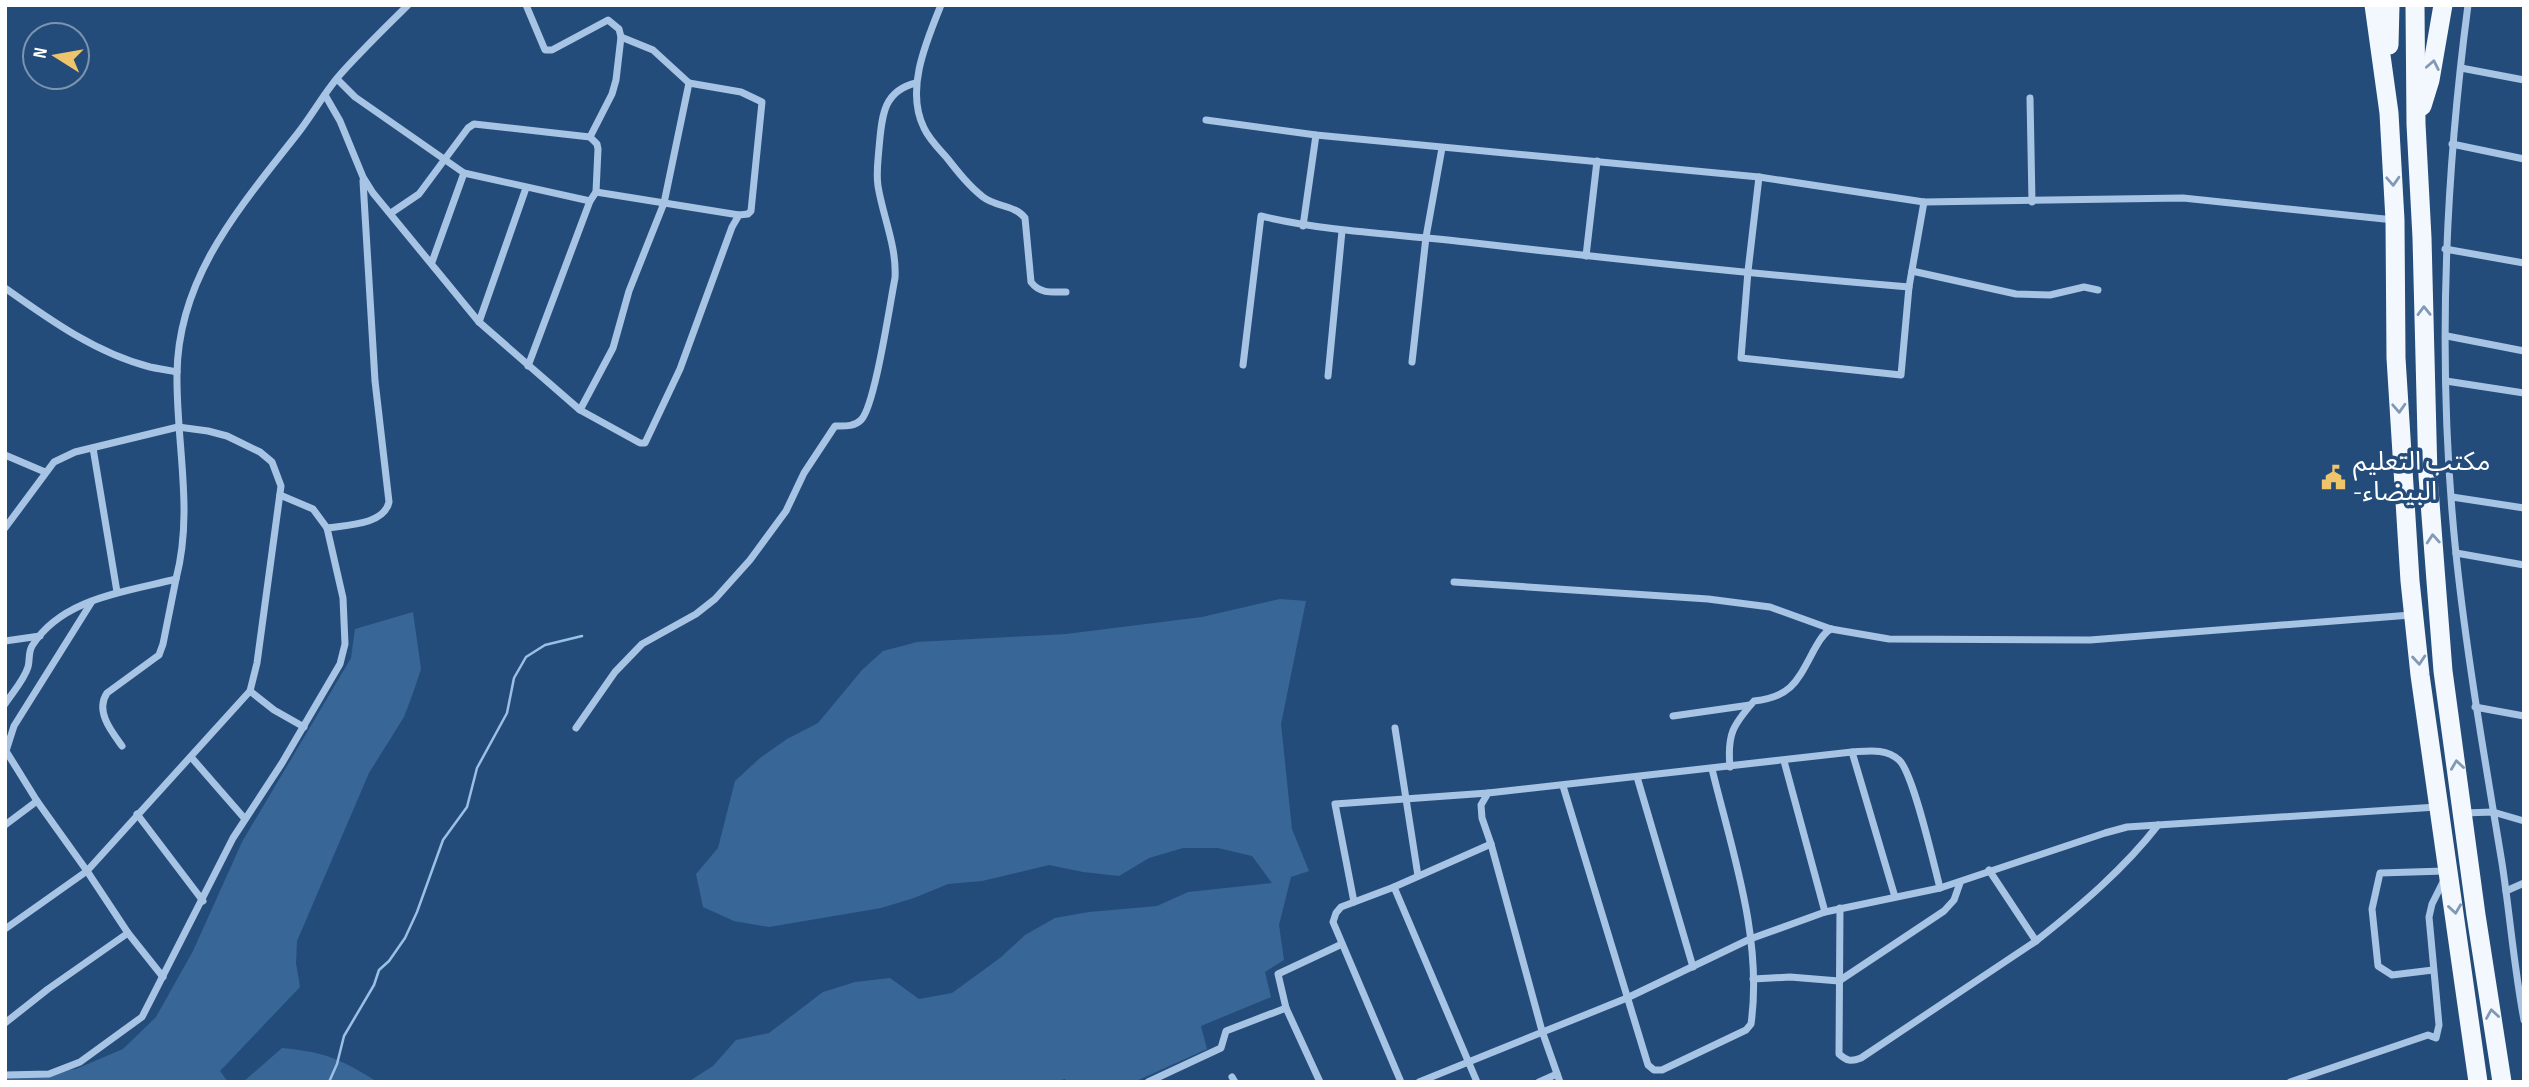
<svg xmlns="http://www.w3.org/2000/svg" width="2529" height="1087" font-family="'Sofia Sans Condensed','Noto Sans Arabic',sans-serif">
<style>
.green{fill:#386697}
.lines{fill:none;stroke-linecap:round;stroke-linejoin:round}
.stream{stroke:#9bbfe5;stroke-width:2.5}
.minor{stroke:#a7c4e4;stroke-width:7}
.trunk{stroke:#f3f8fe;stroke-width:19}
.oneway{stroke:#8199b5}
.labels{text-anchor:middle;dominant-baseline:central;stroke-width:7;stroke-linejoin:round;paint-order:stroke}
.poi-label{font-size:26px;fill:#fff;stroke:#244c7a;text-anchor:start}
</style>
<rect width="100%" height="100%" fill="#244c7a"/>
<g class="green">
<polygon points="1280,599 1306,601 1281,724 1292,829 1309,871 1291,877 1279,925 1284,960 1265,972 1271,997 1201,1026 1207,1049 1134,1082 1066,1082 1065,1079 1054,1082 688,1082 713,1066 736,1040 769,1033 823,992 855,982 890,978 919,999 952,993 1000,958 1025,935 1055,918 1089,912 1157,906 1188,892 1272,883 1252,856 1218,848 1183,848 1149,858 1119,876 1083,872 1049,865 982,881 948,884 914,898 881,908 769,927 734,921 703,907 696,874 718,848 735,781 760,758 787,739 818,723 862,670 883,651 917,642 1066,634 1202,617"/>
<polygon points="413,612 421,669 413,693 404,717 369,773 297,941 296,963 300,987 220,1071 228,1082 5,1082 5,1076 22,1077 76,1069 123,1049 156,1017 193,951 242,842 351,658 355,629"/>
<path d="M 282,1048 C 325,1052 341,1059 377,1082 L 243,1082 Z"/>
</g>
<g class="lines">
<polyline class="stream" points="329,1082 337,1064 344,1036 374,985 379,970 389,961 405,938 417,912 443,840 467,807 477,768 507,713 514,678 526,657 545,645 582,636"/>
<g class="minor">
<path d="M 941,5 C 926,42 905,90 924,128 C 929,139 939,149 947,158 C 958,172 969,186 983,197 C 996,207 1015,205 1025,218 L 1031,282 C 1040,294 1052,292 1066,292"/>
<path d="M 2468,5 C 2444,187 2437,372 2456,554 C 2467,658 2485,760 2502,863 C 2510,915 2514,968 2524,1020"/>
<polyline points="2461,68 2524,80"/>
<polyline points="337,79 355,97 464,173 590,201"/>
<polyline points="325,95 340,121 363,177 373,193 479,322 580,410 640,443 645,443 680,369 732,227 739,215 748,214 751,211 762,102 741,92 689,83 653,50 621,37 619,29 608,20 552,50 545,50 526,5"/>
<polyline points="2030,98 2032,202"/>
<polyline points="1206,120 1316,135 1759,177 1924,202 2183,198 2394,220"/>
<polyline points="2452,144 2524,159"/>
<polyline points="1759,177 1748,271 1741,358 1901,375 1909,287 1924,202"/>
<polyline points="596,192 739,215"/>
<polyline points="391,213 419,194 468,128 474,124 590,137"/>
<polyline points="1303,226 1316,135"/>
<polyline points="2445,249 2524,263"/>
<polyline points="1586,256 1597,161"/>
<polyline points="432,262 464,173"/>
<polyline points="1912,271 2016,294 2050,295 2084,287 2098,290"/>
<path d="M 5,288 C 50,320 96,353 150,367 C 159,369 168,370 177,372"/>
<polyline points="479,322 526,188"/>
<polyline points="2447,336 2524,351"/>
<polyline points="1412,362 1426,237 1442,148"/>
<path d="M 1243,365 L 1261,216 C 1328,232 1397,234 1466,242 C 1613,259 1761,275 1909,287"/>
<polyline points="528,366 590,201 596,192 598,149 597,144 590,137 612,94 616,80 621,37"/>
<polyline points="1328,376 1342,231"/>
<polyline points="2446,381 2524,393"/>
<polyline points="580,410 613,348 629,291 664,203 689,83"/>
<polyline points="93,448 117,592"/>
<polyline points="5,455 45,472"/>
<polyline points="2452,497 2524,508"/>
<polyline points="5,528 54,462 75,452 178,427 208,431 227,436 260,452 272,462 281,486 257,663 250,691 87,871 5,929"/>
<path d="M 327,528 C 346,525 384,525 389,502 L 375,381 L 363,181"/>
<polyline points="2456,553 2524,565"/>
<polyline points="1454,582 1708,599 1770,607 1831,629 1889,639 2090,640 2411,615"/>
<polyline points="91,603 14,726 6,751 37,801 87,871 128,933 163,977"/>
<polyline points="5,641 40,636"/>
<polyline points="250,691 274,710 304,727"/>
<path d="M 5,704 C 13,692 24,680 28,667 C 30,660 28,653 32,646 C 62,598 125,592 176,579 C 194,511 176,443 177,374 C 178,276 241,206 298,133 C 312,115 323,95 338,77 C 360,52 384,29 408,5"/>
<polyline points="2475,707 2524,716"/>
<polyline points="1673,716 1750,705"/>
<path d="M 576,728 L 615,672 L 642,644 L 696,614 L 715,599 L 750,560 L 786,511 L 804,473 L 835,426 C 844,426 854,427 861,420 C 875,406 890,303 895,278 C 897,247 883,217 878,186 C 876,173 878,161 879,148 C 882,118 882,91 916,83"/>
<polyline points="1395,728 1418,876"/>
<path d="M 122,746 C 111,731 95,711 107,693 L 159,655 L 163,644 L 176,579"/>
<polyline points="1852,752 1895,897"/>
<polyline points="191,757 245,819"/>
<polyline points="1784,761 1825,912"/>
<path d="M 1730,767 C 1727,734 1733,725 1754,701 C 1791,697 1797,682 1814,650 C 1819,642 1822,634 1831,629"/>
<polyline points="1637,777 1693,967"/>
<path d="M 1563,786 L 1648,1065 L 1654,1070 L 1662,1070 L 1746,1030 L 1751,1024 C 1763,939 1732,851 1712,769"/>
<polyline points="2463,813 2493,812 2524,821"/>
<polyline points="137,814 203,901"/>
<polyline points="5,825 37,801"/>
<polyline points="1989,870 2036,941"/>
<polyline points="1394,887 1477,1082"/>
<polyline points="2506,891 2524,883"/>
<polyline points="1354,902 1335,804 1488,793"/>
<path d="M 1840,908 L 1839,1054 C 1847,1061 1851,1062 1861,1058 L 2036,941 C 2079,907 2124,869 2158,825"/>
<polyline points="2433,970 2392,975 2378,966 2372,909 2380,873 2445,871"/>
<polyline points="1753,979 1790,977 1839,981 1944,911 1954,900 1960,883"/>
<polyline points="1286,1008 1320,1082"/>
<polyline points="5,1023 48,989 128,933"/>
<polyline points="5,1075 49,1074 80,1062 142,1017 233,838 282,763 340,664 345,644 343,598 327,528 313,509 280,495"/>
<polyline points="1232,1077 1235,1082"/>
<polyline points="1148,1082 1221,1048 1226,1031 1286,1008 1278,974 1342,944"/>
<polyline points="1401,1082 1333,922 1336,913 1341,907 1394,887 1491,844"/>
<polyline points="1419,1082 1627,998 1750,939 1825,912 1940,888 2105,833 2127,827 2437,807"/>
<polyline points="1539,1082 1557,1074"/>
<path d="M 1560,1082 L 1542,1031 L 1491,844 L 1482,818 L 1481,805 L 1488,793 L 1852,752 C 1869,751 1886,748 1899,760 C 1913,772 1934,865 1940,888"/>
<polyline points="2290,1082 2428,1035 2436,1038 2439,1025 2429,917 2432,904 2444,880"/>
</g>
<g class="trunk">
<polyline points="2374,5 2389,113 2395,220 2396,358 2410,581 2420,675 2478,1082"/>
<polyline points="2415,5 2416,124 2422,238 2428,476 2436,581 2443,671 2476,915 2502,1082"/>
<polyline points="2389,45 2390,5"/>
<polyline points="2422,106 2430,80 2443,5"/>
</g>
</g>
<defs><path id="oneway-chevron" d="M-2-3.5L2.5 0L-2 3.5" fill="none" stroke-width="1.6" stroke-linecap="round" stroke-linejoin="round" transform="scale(1.75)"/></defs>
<g class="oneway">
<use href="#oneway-chevron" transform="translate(2433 65) rotate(-79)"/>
<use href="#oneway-chevron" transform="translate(2393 181) rotate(87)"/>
<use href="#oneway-chevron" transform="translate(2424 311) rotate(-91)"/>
<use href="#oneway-chevron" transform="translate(2399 408) rotate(87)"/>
<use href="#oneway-chevron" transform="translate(2433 539) rotate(-94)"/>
<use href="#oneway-chevron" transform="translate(2419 660) rotate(85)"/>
<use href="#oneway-chevron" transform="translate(2457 765) rotate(-98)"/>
<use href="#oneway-chevron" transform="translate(2455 909) rotate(82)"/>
<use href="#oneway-chevron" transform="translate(2492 1014) rotate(-99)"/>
</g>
<defs>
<symbol id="civic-bare" viewBox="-9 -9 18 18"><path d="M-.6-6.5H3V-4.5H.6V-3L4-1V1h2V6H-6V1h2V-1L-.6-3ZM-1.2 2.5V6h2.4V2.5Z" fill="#eec56b" stroke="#244c7a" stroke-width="2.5" paint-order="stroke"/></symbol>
</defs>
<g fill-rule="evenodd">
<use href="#civic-bare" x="2316" y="460" width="35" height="35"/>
</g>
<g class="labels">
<g class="poi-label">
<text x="2353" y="462">مكتب التعليم<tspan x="2353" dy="30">-البيضاء</tspan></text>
</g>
</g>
<rect width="2529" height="1087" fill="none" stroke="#ffffff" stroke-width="14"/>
<g transform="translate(56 56) rotate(281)"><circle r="33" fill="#244c7a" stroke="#7c94af" stroke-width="2"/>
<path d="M0-5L12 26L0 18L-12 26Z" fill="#eec56b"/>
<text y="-10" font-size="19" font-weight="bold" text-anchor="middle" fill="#ffffff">N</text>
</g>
</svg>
